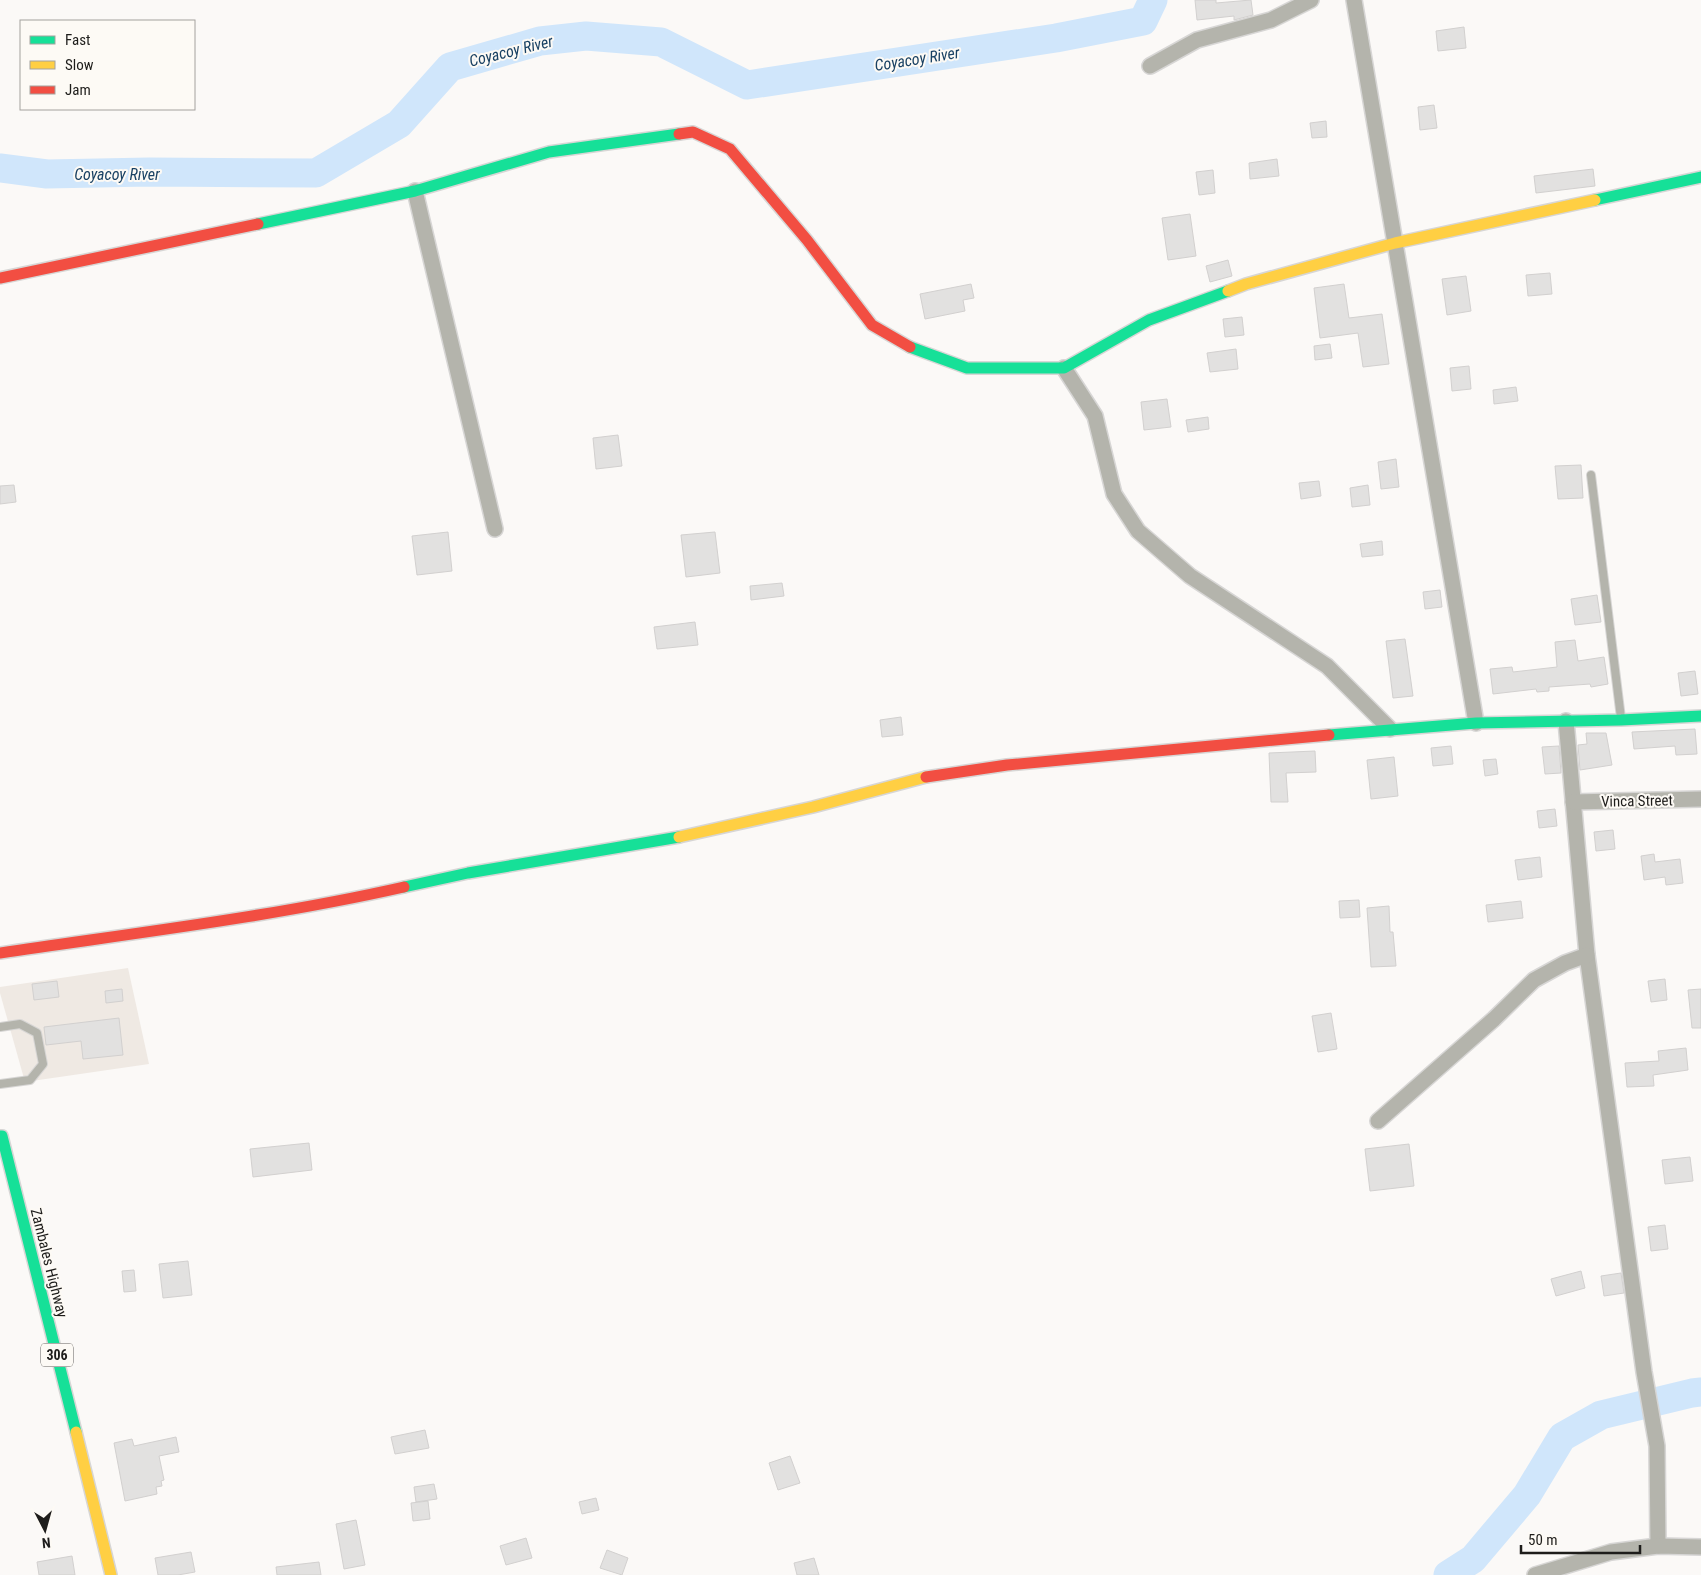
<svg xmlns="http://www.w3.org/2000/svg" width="1701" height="1575" font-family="'Roboto Condensed',sans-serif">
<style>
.built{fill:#efe9e3}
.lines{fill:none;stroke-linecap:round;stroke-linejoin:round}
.river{stroke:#d0e6fb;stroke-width:29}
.building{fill:#e2e1e0;stroke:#d2d0cf}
.lane-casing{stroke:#d7d6d5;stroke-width:10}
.street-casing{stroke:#d7d6d5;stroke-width:18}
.fast-casing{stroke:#d7d6d5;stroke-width:14}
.slow-casing{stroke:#d7d6d5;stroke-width:14}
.jam-casing{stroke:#d7d6d5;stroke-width:14}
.lane{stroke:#b4b4ac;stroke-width:8}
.street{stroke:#b4b4ac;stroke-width:15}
.fast{stroke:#16e098;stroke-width:11}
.slow{stroke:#ffcf43;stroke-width:11}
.jam{stroke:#f24e42;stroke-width:11}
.labels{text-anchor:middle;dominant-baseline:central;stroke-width:4;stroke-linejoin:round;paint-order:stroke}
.shield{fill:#fdfaf5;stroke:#615f5c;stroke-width:1}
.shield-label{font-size:14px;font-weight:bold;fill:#1e1d1b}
.street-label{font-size:15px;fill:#1e1d1b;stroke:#fdfaf5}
.water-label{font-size:16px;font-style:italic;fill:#194163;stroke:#fdfaf5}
</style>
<rect width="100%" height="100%" fill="#fbf9f7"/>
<polygon class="built" points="128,968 149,1064 25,1082 0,993 0,987"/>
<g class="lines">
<g class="river">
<polyline points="0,168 47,174 149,172 316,173 399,124 450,67 540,41 586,36 661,42 747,85 1056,38 1143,21 1153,0"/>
<polyline points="1448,1575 1473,1559 1527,1495 1562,1437 1601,1415 1692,1393 1701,1392"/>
</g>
</g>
<g class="building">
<polygon points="1195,0 1216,0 1216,3 1251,0 1253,15 1234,20 1234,16 1197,20"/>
<polygon points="1464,27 1466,48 1438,51 1436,31"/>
<polygon points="1434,105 1437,128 1420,130 1418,107"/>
<polygon points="1326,121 1327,137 1312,138 1310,123"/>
<polygon points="1277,159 1279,176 1250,179 1249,163"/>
<polygon points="1593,169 1595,186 1536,193 1534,176"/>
<polygon points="1213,170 1215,193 1199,195 1196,172"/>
<polygon points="1190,214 1196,256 1168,260 1162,218"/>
<polygon points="1228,260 1232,276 1210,282 1206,266"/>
<polygon points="1550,273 1552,294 1528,296 1526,275"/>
<polygon points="1466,276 1471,311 1447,315 1442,279"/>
<polygon points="971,284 974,298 963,300 965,311 925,319 920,294"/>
<polygon points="1344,284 1349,318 1382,314 1389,364 1363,367 1358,333 1320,338 1314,288"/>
<polygon points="1242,317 1244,335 1225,337 1223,319"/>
<polygon points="1330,344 1332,358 1315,360 1314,346"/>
<polygon points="1236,349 1238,369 1210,372 1207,353"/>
<polygon points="1469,366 1471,389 1452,391 1450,368"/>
<polygon points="1516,387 1518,401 1494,404 1493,390"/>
<polygon points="1167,399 1171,427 1144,430 1141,402"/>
<polygon points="1208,417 1209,429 1188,432 1186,420"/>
<polygon points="618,435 622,466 596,469 593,438"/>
<polygon points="1396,459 1399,487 1381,489 1378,462"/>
<polygon points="1581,465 1583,498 1558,499 1555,466"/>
<polygon points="1319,481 1321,496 1301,499 1299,483"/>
<polygon points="14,485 16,502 0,504 0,486"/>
<polygon points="1368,485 1370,505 1352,507 1350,488"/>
<polygon points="448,532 452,571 417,575 412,536"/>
<polygon points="715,532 720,573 686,577 681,535"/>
<polygon points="1382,541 1383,555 1362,557 1360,544"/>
<polygon points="782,583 784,596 751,600 750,586"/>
<polygon points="1440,590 1442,607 1425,609 1423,592"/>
<polygon points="1597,595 1601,622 1575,625 1571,599"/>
<polygon points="695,622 698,645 657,649 654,627"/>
<polygon points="1405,639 1413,696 1393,698 1386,641"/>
<polygon points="1575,640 1578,661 1604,657 1608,684 1591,687 1590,684 1549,687 1549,691 1537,692 1536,689 1493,694 1490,669 1512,667 1513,672 1557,667 1555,642"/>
<polygon points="1695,671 1698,694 1681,696 1678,673"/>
<polygon points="901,717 903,735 882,737 880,720"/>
<polygon points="1695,729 1697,754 1676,755 1675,746 1634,749 1632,732"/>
<polygon points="1586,733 1606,733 1612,765 1580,770 1578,745 1587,744"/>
<polygon points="1451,746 1453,764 1433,766 1431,748"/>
<polygon points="1559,746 1561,773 1545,774 1542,747"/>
<polygon points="1315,751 1316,772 1286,773 1288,802 1271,802 1269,753"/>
<polygon points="1394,757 1398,796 1371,799 1367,760"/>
<polygon points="1496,759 1498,774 1485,776 1483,760"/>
<polygon points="1555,809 1557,826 1539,828 1537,811"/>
<polygon points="1613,830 1615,849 1596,851 1594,832"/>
<polygon points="1654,854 1655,862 1680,859 1683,883 1666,885 1665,877 1644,880 1641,856"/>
<polygon points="1540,857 1542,877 1518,880 1515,860"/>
<polygon points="1359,900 1360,917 1340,918 1339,901"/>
<polygon points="1521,901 1523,918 1488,922 1486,905"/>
<polygon points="1389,906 1390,932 1393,932 1396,966 1371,967 1367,908"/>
<polygon points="1665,979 1667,1000 1651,1002 1648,981"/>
<polygon points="57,981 59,997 34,1000 32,984"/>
<polygon points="122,989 123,1001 106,1003 105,991"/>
<polygon points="1701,989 1701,1028 1692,1028 1688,990"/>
<polygon points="1331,1013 1337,1049 1318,1052 1312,1016"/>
<polygon points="119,1018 123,1055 83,1059 81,1041 46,1045 44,1027"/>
<polygon points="1686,1048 1688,1070 1653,1075 1654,1086 1627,1087 1625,1063 1659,1061 1658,1051"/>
<polygon points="309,1143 312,1170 253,1177 250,1149"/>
<polygon points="1409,1144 1414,1186 1370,1191 1365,1149"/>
<polygon points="1690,1157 1693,1181 1665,1184 1662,1160"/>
<polygon points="1665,1225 1668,1249 1651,1251 1648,1227"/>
<polygon points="188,1261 192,1295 163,1298 159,1264"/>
<polygon points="134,1270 136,1291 124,1292 122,1271"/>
<polygon points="1581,1271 1585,1288 1556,1296 1551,1279"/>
<polygon points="1621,1273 1624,1293 1604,1296 1601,1276"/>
<polygon points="425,1430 429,1448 395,1454 391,1437"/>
<polygon points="176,1437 179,1452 159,1456 164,1480 161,1481 162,1486 156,1487 157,1494 125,1501 114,1443 132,1439 134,1446"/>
<polygon points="790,1456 800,1483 778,1490 769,1463"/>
<polygon points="434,1484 437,1499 416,1502 414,1487"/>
<polygon points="596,1498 599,1510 582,1514 579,1502"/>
<polygon points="428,1501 430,1519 413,1521 411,1503"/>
<polygon points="356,1520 365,1565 344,1569 336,1524"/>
<polygon points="526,1538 532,1558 506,1565 500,1546"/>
<polygon points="607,1550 628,1558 622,1575 600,1568"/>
<polygon points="191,1552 195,1572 178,1575 158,1575 155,1558"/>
<polygon points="72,1556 75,1575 39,1575 37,1562"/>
<polygon points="814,1558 819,1575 797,1575 794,1563"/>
<polygon points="319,1562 321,1575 277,1575 276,1567"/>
</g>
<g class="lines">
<defs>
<g id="lane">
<polyline points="1591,475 1621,718"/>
<polyline points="0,1027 20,1024 37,1033 43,1064 30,1080 0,1084"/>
</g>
<g id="street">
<polyline points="1354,0 1476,723"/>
<polyline points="1150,66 1197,40 1271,20 1311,0"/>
<polyline points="415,191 495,529"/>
<polyline points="1064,368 1095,416 1114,494 1138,531 1190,576 1327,666 1390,729"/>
<polyline points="1566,721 1587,955 1644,1372 1657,1446 1658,1546"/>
<polyline points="1573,802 1701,799"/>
<polyline points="1378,1121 1494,1019 1534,980 1565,963 1587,955"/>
<polyline points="1535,1575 1611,1552 1658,1546 1701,1547"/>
</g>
<g id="fast">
<polyline points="1595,200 1701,177"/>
<polyline points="258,224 415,191 549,152 679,134"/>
<polyline points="910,347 967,368 1064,368 1149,320 1228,291"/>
<polyline points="1329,735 1476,723 1621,720 1701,716"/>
<polyline points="404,887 468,873 679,837"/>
<polyline points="0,1136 2,1136 76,1432"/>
</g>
<g id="slow">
<polyline points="1228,291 1246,284 1395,243 1595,200"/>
<polyline points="679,837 813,807 926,777"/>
<polyline points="76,1432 111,1575"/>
</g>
<g id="jam">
<polyline points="679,134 693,132 730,149 807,240 872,325 910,347"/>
<polyline points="0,278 258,224"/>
<polyline points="926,777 1007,765 1329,735"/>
<path d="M 0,953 C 135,933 271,917 404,887"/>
</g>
</defs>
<use href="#lane" class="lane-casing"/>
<use href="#street" class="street-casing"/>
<use href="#fast" class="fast-casing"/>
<use href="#slow" class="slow-casing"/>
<use href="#jam" class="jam-casing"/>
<use href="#lane" class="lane"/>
<use href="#street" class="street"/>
<use href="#fast" class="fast"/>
<use href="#slow" class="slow"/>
<use href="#jam" class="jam"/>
</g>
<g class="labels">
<rect class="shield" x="41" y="1343.5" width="32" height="23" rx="4"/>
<g class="shield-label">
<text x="57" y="1355">306</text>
</g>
<g class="street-label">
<text transform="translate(1637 801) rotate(-1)">Vinca Street</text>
<text transform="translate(49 1263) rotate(76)">Zambales Highway</text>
</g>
<g class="water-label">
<text transform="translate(511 51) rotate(-14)">Coyacoy River</text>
<text transform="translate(917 59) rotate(-9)">Coyacoy River</text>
<text x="117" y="174">Coyacoy River</text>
</g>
</g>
<rect x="20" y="20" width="175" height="90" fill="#fdfaf5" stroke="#a4a29e"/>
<rect x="30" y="36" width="25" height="8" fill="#16e098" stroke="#a4a29e"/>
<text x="65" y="45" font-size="15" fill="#1e1d1b">Fast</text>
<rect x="30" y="61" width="25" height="8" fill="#ffcf43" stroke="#a4a29e"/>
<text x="65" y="70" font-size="15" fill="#1e1d1b">Slow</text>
<rect x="30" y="86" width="25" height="8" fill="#f24e42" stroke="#a4a29e"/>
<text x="65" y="95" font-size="15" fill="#1e1d1b">Jam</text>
<g transform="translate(45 1530) rotate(174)" stroke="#fdfaf5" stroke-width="4" paint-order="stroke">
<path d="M0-4L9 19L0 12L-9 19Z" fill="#1e1d1b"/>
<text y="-8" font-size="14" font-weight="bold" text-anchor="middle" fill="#1e1d1b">N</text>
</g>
<path d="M1521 1545v8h119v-8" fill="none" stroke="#1e1d1b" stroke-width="2.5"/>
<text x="1528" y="1545" font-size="15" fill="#1e1d1b" stroke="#fdfaf5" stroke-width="4" paint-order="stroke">50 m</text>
</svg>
